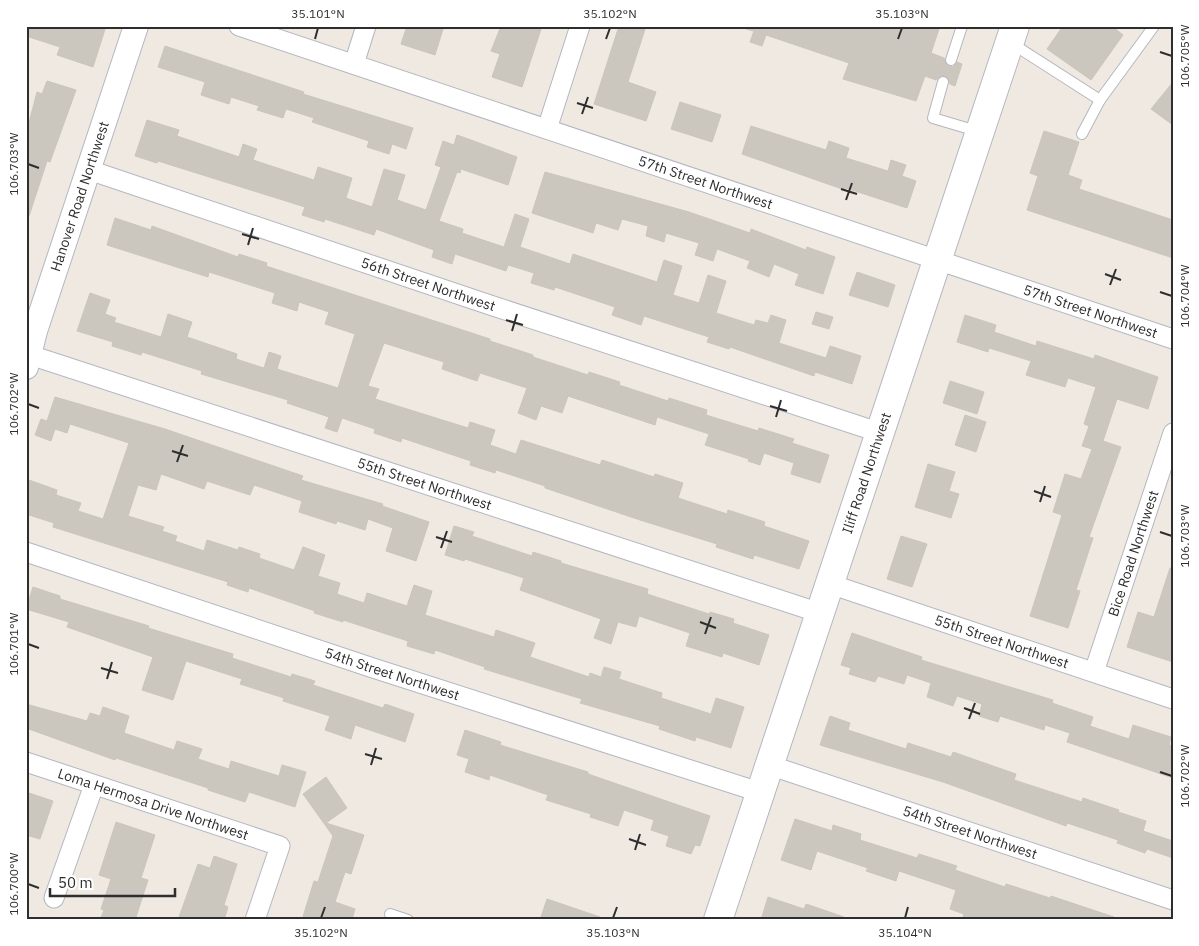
<svg xmlns="http://www.w3.org/2000/svg" width="1199" height="946" font-family="'IBM Plex Sans',sans-serif">
<style>
.building{fill:#cbc7bf;stroke:#cbc5ba}
.lines{fill:none;stroke-linecap:round;stroke-linejoin:round}
.service-casing{stroke:#b4b7c1;stroke-width:12}
.minor-casing{stroke:#b4b7c1;stroke-width:21}
.tertiary-casing{stroke:#b4b7c1;stroke-width:26}
.secondary-casing{stroke:#b4b7c1;stroke-width:30}
.service{stroke:#fff;stroke-width:10}
.minor{stroke:#fff;stroke-width:19}
.tertiary{stroke:#fff;stroke-width:24}
.secondary{stroke:#fff;stroke-width:28}
.ticks{fill:none;stroke:#2e2e2e;stroke-width:2}
.labels{text-anchor:middle;dominant-baseline:central;stroke-width:4;stroke-linejoin:round;paint-order:stroke}
.street-label{font-size:14px;fill:#2e2e2e;stroke:#fff}
.neatline{fill:none;stroke:#2e2e2e;stroke-width:2}
.ticks-label{font-size:12px;text-anchor:middle;fill:#2e2e2e}
</style>
<rect width="100%" height="100%" fill="#efe9e1"/>
<g class="building">
<polygon points="26,26 106,26 93,67 57,55 60,47 26,36"/>
<polygon points="407,26 444,26 435,55 401,44"/>
<polygon points="501,26 542,26 522,87 492,77 500,54 491,51"/>
<polygon points="619,26 646,26 628,82 656,92 646,121 594,104"/>
<polygon points="746,26 940,26 931,53 944,58 948,66 953,67 957,62 962,64 955,86 950,84 949,80 945,76 941,76 936,80 925,76 916,101 843,79 849,63 766,35 762,46 750,42 754,31 746,29"/>
<polygon points="1063,26 1112,26 1123,35 1091,80 1047,49"/>
<polygon points="165,46 304,92 303,94 413,128 406,149 392,144 389,154 367,147 369,141 312,122 314,118 286,109 283,118 257,110 259,106 231,97 229,104 201,95 205,82 158,67"/>
<polygon points="47,81 76,90 50,162 47,161 29,216 26,216 26,134 37,92 42,94"/>
<polygon points="1173,82 1173,125 1151,109"/>
<polygon points="680,102 721,115 712,142 671,129"/>
<polygon points="147,120 179,130 177,136 239,157 243,144 257,149 253,160 314,180 318,167 352,178 346,198 372,207 384,169 405,175 397,200 426,210 441,167 435,165 443,141 454,145 457,135 471,140 517,157 508,185 461,169 460,173 457,172 439,221 463,229 462,233 504,247 515,214 529,219 520,247 570,264 573,254 657,282 664,260 682,266 673,295 699,303 708,275 726,281 716,313 754,325 756,320 768,323 771,315 786,320 779,343 826,358 830,346 861,356 852,384 815,372 814,376 730,347 729,349 707,342 709,337 644,316 641,325 612,315 615,307 555,287 554,290 531,283 534,273 508,265 506,271 455,254 452,264 432,257 434,250 376,229 374,235 325,219 324,222 302,215 305,207 158,161 157,163 135,156"/>
<polygon points="751,126 826,150 829,141 849,148 846,158 888,171 891,160 906,165 902,176 916,181 907,208 846,188 845,190 742,154"/>
<polygon points="1044,131 1079,142 1068,175 1082,180 1079,189 1173,220 1173,258 1027,210 1038,176 1030,173"/>
<polygon points="545,172 689,212 750,233 751,229 806,250 807,247 835,257 823,294 795,285 799,274 774,264 769,277 747,268 750,261 717,249 713,261 695,255 699,243 666,233 664,242 646,236 648,226 622,219 618,230 596,223 593,233 532,213"/>
<polygon points="115,218 151,230 152,226 238,257 239,254 267,263 266,266 490,339 490,341 533,355 533,357 588,375 589,372 620,382 619,385 668,401 669,398 707,410 706,415 758,431 759,428 794,439 792,443 829,455 820,483 791,474 794,463 764,453 760,465 748,461 749,459 705,445 709,434 657,417 655,425 568,396 562,413 541,406 536,420 518,413 527,388 480,373 477,381 442,369 444,362 384,343 368,386 379,389 375,399 468,428 470,422 495,430 490,445 516,454 521,440 600,465 602,460 654,477 655,474 683,483 678,498 727,514 728,510 765,522 764,526 809,541 799,569 754,555 753,559 716,547 717,544 640,520 545,488 545,486 496,470 495,473 470,465 471,461 402,438 401,442 374,433 375,429 342,418 337,432 325,428 329,417 287,403 288,400 201,374 202,371 142,352 141,355 112,346 113,342 77,331 90,293 110,300 105,314 116,318 114,322 161,337 168,314 192,322 187,337 237,354 236,359 264,368 269,352 281,356 277,369 338,388 355,334 325,324 329,312 299,302 297,311 272,303 275,293 209,272 208,277 107,245"/>
<polygon points="857,272 895,285 888,307 849,295"/>
<polygon points="816,312 833,317 829,329 812,324"/>
<polygon points="965,315 996,325 994,332 1036,346 1037,341 1094,359 1095,355 1158,377 1148,409 1117,399 1103,441 1121,447 1089,537 1093,538 1076,590 1080,591 1068,628 1030,616 1062,515 1053,512 1065,474 1081,479 1092,449 1082,446 1089,426 1084,424 1096,387 1068,378 1065,387 1026,375 1031,361 989,348 988,352 957,342"/>
<polygon points="950,381 984,392 977,414 943,403"/>
<polygon points="55,397 165,429 303,476 301,480 383,504 382,506 429,522 416,561 386,551 393,528 368,519 365,530 337,521 336,524 299,512 302,501 254,485 250,495 207,481 204,489 161,474 156,490 138,485 128,516 164,527 162,531 177,536 175,541 204,551 207,540 238,550 239,547 260,554 259,558 294,570 303,547 325,555 318,576 340,583 337,594 364,603 367,593 407,606 414,585 432,591 425,615 494,637 496,630 535,643 530,657 589,677 590,673 601,677 604,667 621,672 619,679 662,693 661,698 711,714 716,698 744,707 731,748 696,737 695,741 659,729 660,726 580,703 582,699 484,669 485,667 435,650 434,654 407,646 408,641 343,620 343,622 314,613 315,611 249,588 248,592 227,585 228,582 53,527 54,523 26,514 26,479 57,490 56,495 81,503 78,511 103,519 129,443 70,424 67,433 55,429 51,441 35,435 41,419 47,421"/>
<polygon points="965,415 986,422 976,452 955,445"/>
<polygon points="928,464 955,472 949,491 959,494 951,518 915,507"/>
<polygon points="454,526 474,532 472,536 532,556 533,552 561,561 561,563 648,589 647,594 709,614 710,612 734,619 733,623 769,635 759,665 723,653 722,657 686,646 690,633 639,616 636,627 618,622 611,644 594,638 601,619 520,590 524,578 465,559 464,561 445,555"/>
<polygon points="901,536 927,544 912,587 887,579"/>
<polygon points="1170,568 1173,568 1173,662 1127,647 1138,612 1154,617"/>
<polygon points="33,587 60,596 60,599 149,626 148,628 233,654 232,658 291,677 292,674 315,681 313,685 383,708 385,704 414,714 405,742 355,725 351,739 325,730 330,716 283,701 284,698 240,684 242,679 186,661 173,700 142,690 153,657 67,627 69,622 26,609"/>
<polygon points="852,633 922,657 921,660 1053,700 1052,703 1093,717 1090,726 1129,739 1133,725 1171,737 1169,745 1173,746 1173,778 1067,742 1070,733 1045,725 1044,730 1000,716 998,722 979,716 982,704 957,696 953,706 927,697 931,683 907,675 904,684 878,676 875,682 849,674 851,668 841,665"/>
<polygon points="26,704 87,721 90,713 100,716 103,707 129,716 124,733 174,750 177,741 202,749 198,759 229,769 231,761 279,776 282,765 306,772 295,807 249,792 245,802 208,790 208,788 116,758 115,760 26,728"/>
<polygon points="830,716 850,723 848,730 906,749 908,743 951,757 953,752 1016,774 1014,780 1082,802 1083,798 1119,810 1118,812 1146,821 1143,831 1173,841 1173,858 1147,849 1145,853 1117,843 1118,840 1067,823 1066,826 943,782 820,745"/>
<polygon points="465,730 501,742 500,745 588,772 588,774 710,816 700,846 695,845 691,854 666,846 669,836 651,830 654,820 624,810 618,826 590,817 591,814 546,800 548,795 490,775 489,780 465,772 469,759 457,755"/>
<polygon points="326,777 347,808 326,823 364,835 351,874 345,872 335,902 355,909 352,920 302,920 314,881 318,882 333,836 303,794"/>
<polygon points="26,792 53,801 40,839 26,835"/>
<polygon points="795,819 832,831 833,825 861,834 860,840 917,858 919,854 957,866 955,870 1005,887 1006,884 1050,898 1051,896 1114,917 1114,920 962,920 964,914 950,909 956,890 899,871 896,881 866,871 868,868 817,851 811,870 781,860"/>
<polygon points="116,822 155,835 141,878 148,880 135,920 100,920 104,910 101,909 111,879 99,875"/>
<polygon points="214,856 237,864 224,905 228,907 224,920 178,920 198,864 210,868"/>
<polygon points="768,897 804,909 806,904 844,917 844,920 761,920"/>
<polygon points="547,899 600,917 600,920 540,920"/>
</g>
<g class="lines">
<defs>
<g id="service">
<polyline points="1011,43 1100,100 1154,26"/>
<polyline points="951,60 962,26"/>
<polyline points="943,82 933,118 980,132"/>
<polyline points="1082,134 1100,100"/>
<polyline points="390,914 408,920"/>
</g>
<g id="minor">
<path id="s1" d="M 239,26 L 1173,339"/>
<polyline points="354,64 366,26"/>
<polyline points="547,129 580,26"/>
<path id="s2" d="M 89,170 L 490,305 L 881,433"/>
<path id="s3" d="M 30,355 L 820,613"/>
<path id="s4" d="M 26,552 L 373,668 L 759,792"/>
<path id="s5" d="M 830,584 L 1173,699"/>
<path id="s6" d="M 1094,672 L 1173,433"/>
<path id="s7" d="M 26,762 L 280,846 L 255,920"/>
<path id="s8" d="M 769,765 L 1173,900"/>
<polyline points="54,898 94,785"/>
</g>
<g id="tertiary">
<path id="s9" d="M 26,367 L 35,331 L 136,26"/>
</g>
<g id="secondary">
<path id="s10" d="M 718,920 L 1015,26"/>
</g>
</defs>
<use href="#service" class="service-casing"/>
<use href="#minor" class="minor-casing"/>
<use href="#tertiary" class="tertiary-casing"/>
<use href="#secondary" class="secondary-casing"/>
<use href="#service" class="service"/>
<use href="#minor" class="minor"/>
<use href="#tertiary" class="tertiary"/>
<use href="#secondary" class="secondary"/>
</g>
<path class="ticks" d="M 315,39 L 318,28M 606,39 L 610,28M 898,39 L 902,28M 1160,52 L 1172,56M 577,103 L 593,108M 582,114 L 588,97M 28,164 L 39,168M 841,189 L 857,194M 846,200 L 852,183M 242,234 L 259,239M 248,245 L 253,228M 1105,274 L 1121,280M 1110,285 L 1116,269M 1160,292 L 1172,296M 506,320 L 523,325M 512,331 L 517,314M 28,404 L 39,408M 770,406 L 787,411M 776,417 L 781,400M 172,451 L 188,456M 177,462 L 183,445M 1034,491 L 1051,497M 1040,502 L 1045,486M 1160,532 L 1172,536M 436,537 L 452,542M 441,548 L 447,531M 700,622 L 716,628M 705,634 L 711,617M 28,644 L 39,648M 101,668 L 118,673M 107,679 L 112,662M 964,708 L 980,714M 969,719 L 975,703M 365,754 L 382,759M 371,765 L 376,748M 1160,772 L 1172,776M 629,839 L 646,845M 635,850 L 640,834M 28,884 L 39,888M 321,918 L 325,907M 613,918 L 617,907M 905,918 L 908,907"/>
<g class="labels">
<g class="street-label">
<text stroke="none"><textPath href="#s1" startOffset="492">57th Street Northwest</textPath></text>
<text stroke="none"><textPath href="#s9" startOffset="179">Hanover Road Northwest</textPath></text>
<text stroke="none"><textPath href="#s2" startOffset="358">56th Street Northwest</textPath></text>
<text stroke="none"><textPath href="#s1" startOffset="898">57th Street Northwest</textPath></text>
<text stroke="none"><textPath href="#s10" startOffset="471">Iliff Road Northwest</textPath></text>
<text stroke="none"><textPath href="#s3" startOffset="415">55th Street Northwest</textPath></text>
<text stroke="none"><textPath href="#s6" startOffset="125">Bice Road Northwest</textPath></text>
<text stroke="none"><textPath href="#s5" startOffset="181">55th Street Northwest</textPath></text>
<text stroke="none"><textPath href="#s4" startOffset="386">54th Street Northwest</textPath></text>
<text stroke="none"><textPath href="#s7" startOffset="134">Loma Hermosa Drive Northwest</textPath></text>
<text stroke="none"><textPath href="#s8" startOffset="212">54th Street Northwest</textPath></text>
</g>
</g>
<rect width="1199" height="946" fill="none" stroke="#ffffff" stroke-width="55"/>
<path d="M50 888v8h125v-8" fill="none" stroke="#2e2e2e" stroke-width="2.5"/>
<text x="58" y="888" font-size="15" fill="#2e2e2e" stroke="#ffffff" stroke-width="4" paint-order="stroke">50 m</text>
<rect x="28" y="28" width="1144" height="890" class="neatline"/>
<g class="ticks-label">
<text x="318" y="18">35.101°N</text>
<text x="610" y="18">35.102°N</text>
<text x="902" y="18">35.103°N</text>
<text transform="translate(1185 56) rotate(-90)" y="4">106.705°W</text>
<text transform="translate(14 164) rotate(-90)" y="4">106.703°W</text>
<text transform="translate(1185 296) rotate(-90)" y="4">106.704°W</text>
<text transform="translate(14 404) rotate(-90)" y="4">106.702°W</text>
<text transform="translate(1185 536) rotate(-90)" y="4">106.703°W</text>
<text transform="translate(14 644) rotate(-90)" y="4">106.701°W</text>
<text transform="translate(1185 776) rotate(-90)" y="4">106.702°W</text>
<text transform="translate(14 884) rotate(-90)" y="4">106.700°W</text>
<text x="321" y="937">35.102°N</text>
<text x="613" y="937">35.103°N</text>
<text x="905" y="937">35.104°N</text>
</g>
</svg>
